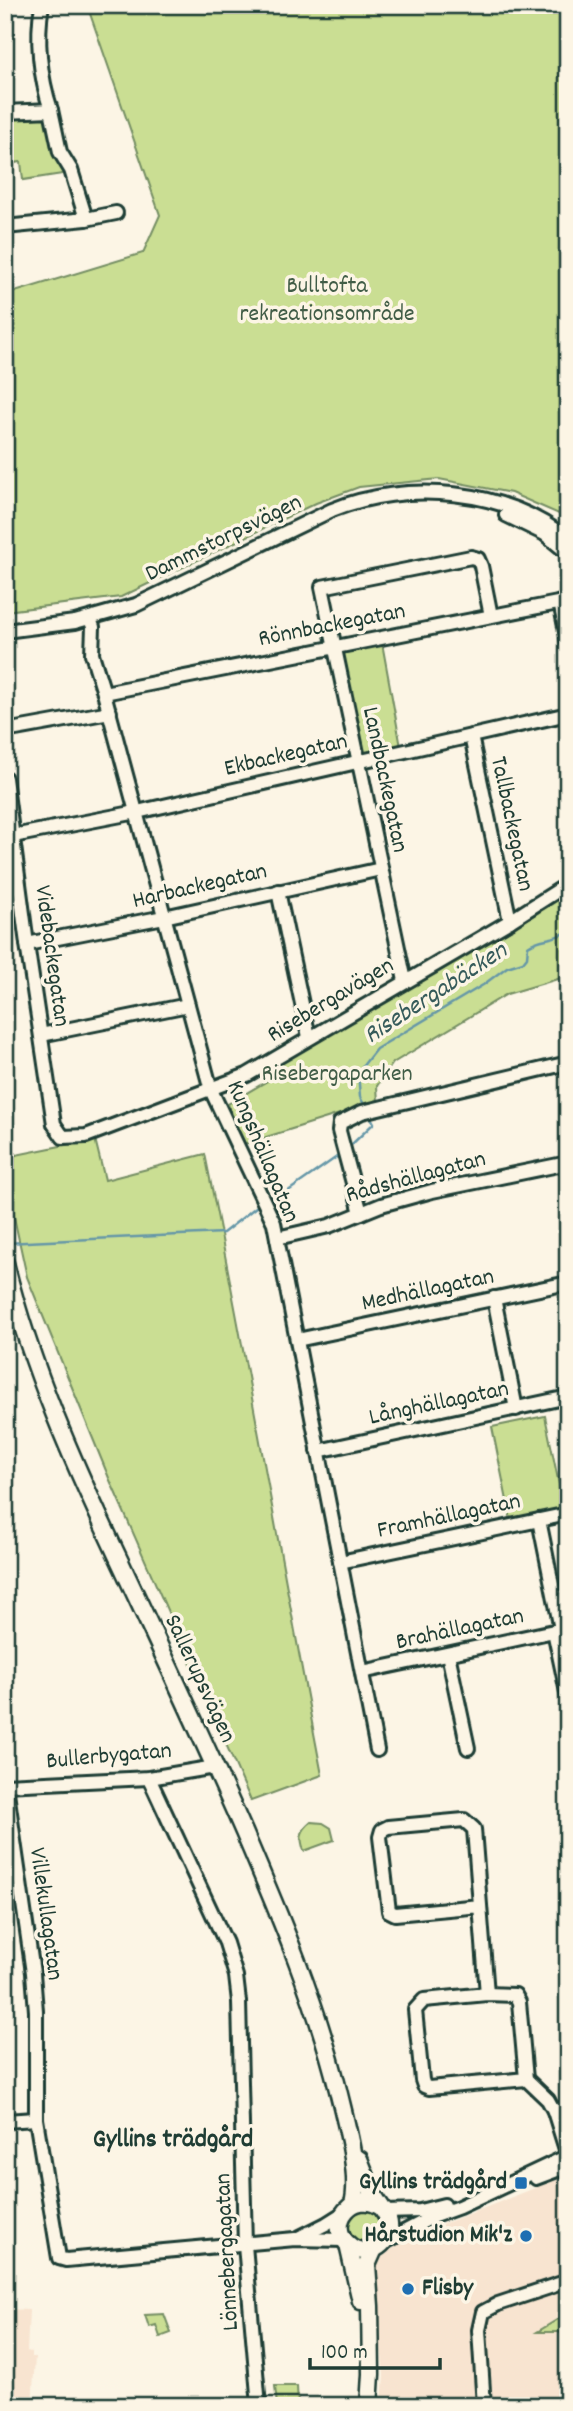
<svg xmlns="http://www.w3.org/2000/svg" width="573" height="2411" font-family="Dekko,sans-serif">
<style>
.built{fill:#f8e4d0}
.green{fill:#cade93;stroke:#748e64;stroke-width:2}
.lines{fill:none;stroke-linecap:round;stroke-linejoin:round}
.stream{stroke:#6597a8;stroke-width:2.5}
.minor-casing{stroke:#1f3d34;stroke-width:18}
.major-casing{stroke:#1f3d34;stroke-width:21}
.minor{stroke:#fcf5e5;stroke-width:12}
.major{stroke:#fcf5e5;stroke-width:16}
.poi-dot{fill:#1f6fb2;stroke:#fcf5e5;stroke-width:2.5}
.labels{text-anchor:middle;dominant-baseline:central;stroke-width:7;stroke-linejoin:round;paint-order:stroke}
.park-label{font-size:24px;fill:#415d47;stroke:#fcf5e5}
.street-label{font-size:24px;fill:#1f3d34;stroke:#fcf5e5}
.poi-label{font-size:24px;font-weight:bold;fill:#1f3d34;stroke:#fcf5e5;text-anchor:end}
.water-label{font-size:26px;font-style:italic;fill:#365b5b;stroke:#fcf5e5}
.neighbourhood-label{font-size:26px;font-weight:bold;fill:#1f3d34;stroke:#fcf5e5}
</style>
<rect width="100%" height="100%" fill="#fcf5e5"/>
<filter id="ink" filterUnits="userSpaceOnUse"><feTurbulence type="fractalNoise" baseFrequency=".0143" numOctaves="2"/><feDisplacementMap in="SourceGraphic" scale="14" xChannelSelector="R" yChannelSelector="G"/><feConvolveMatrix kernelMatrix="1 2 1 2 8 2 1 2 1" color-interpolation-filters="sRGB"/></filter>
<g filter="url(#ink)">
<g class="built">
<polygon points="568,2175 568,2406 382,2406 384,2375 374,2277 376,2262 405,2239"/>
<polygon points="5,2309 29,2310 27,2351 31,2352 31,2357 35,2357 32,2406 5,2406"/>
</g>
<g class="green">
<polygon points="87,5 568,5 568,518 511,493 439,479 359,487 316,503 121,597 5,611 5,295 143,253 160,215"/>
<polygon points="45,115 69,173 23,180 21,162 14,163 8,118"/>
<polygon points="382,643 401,747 363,756 341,652"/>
<polygon points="568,894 568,976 507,994 393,1063 377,1086 378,1102 244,1144 228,1104 267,1081 263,1073 497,938"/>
<path d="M 95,1139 L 105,1180 L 205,1154 C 247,1360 282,1568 322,1775 L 251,1801 L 109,1478 L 27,1277 L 12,1208 L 6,1157 Z"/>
<polygon points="545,1416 565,1514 512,1525 492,1427"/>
<path d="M 311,1822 L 323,1823 L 331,1828 L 334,1840 L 304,1851 C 300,1838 299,1832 311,1822 Z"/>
<path d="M 360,2207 C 381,2213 382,2214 381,2236 L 367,2246 L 350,2241 L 346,2217 Z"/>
<polygon points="164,2314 171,2333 160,2337 156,2325 149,2327 145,2315"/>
<polygon points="565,2315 568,2351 566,2338 559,2332 537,2332"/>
<polygon points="275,2386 297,2386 298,2406 277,2406"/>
</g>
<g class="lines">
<g class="stream">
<path d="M 366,1108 L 360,1097 L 358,1072 L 376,1049 L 483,985 L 507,967 L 523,962 L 527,957 L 528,946 C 542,936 551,942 568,931"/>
<polyline points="349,1147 374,1123 369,1114"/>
<polyline points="267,1201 284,1194 341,1154"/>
<polyline points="5,1243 223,1233 261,1203"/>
</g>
<defs>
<g id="minor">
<path d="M 42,5 C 36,39 40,77 51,110"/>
<polyline points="5,112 51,110 60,152 71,170 86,219"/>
<polyline points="5,227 86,219 116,213"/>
<polyline points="506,515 545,534 568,553"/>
<polyline points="560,602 568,642"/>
<polyline points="90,619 93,627 92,654 104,693 211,1090 274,1223 377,1750"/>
<path d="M 5,631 L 75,622 L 136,605 L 332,510 C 405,480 507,488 568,540"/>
<polyline points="104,693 568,601"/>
<polyline points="5,731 110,712"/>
<polyline points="471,736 510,921"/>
<polyline points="5,778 27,944 54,1124 63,1137 86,1136 247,1075 510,921 568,884"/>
<polyline points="13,836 137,812 568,714"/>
<polyline points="278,891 309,1037"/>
<polyline points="27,944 164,917 381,869"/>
<polyline points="405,981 322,587 471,557 478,559 481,566 491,616"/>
<polyline points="41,1035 188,1005"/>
<polyline points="361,1213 339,1131 340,1123 362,1112 568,1063"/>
<polyline points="277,1238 329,1226 381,1205 432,1191 568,1163"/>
<polyline points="494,1298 516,1409"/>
<polyline points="297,1340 568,1283"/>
<polyline points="318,1451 568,1397"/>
<polyline points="539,1520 561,1629"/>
<polyline points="340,1562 568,1514"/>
<polyline points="554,1631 568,1697"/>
<polyline points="448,1654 468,1748"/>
<polyline points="362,1672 568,1628"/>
<polyline points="149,1778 226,1943 236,1976 239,2002 245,2245 259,2406"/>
<polyline points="5,1785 149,1778 215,1767"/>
<polyline points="6,1785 33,1973 36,2011 36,2119 59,2258 66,2260 295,2239 344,2240"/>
<polyline points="480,1906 395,1914 389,1911 380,1837 382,1830 388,1827 464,1820 474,1829 487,1994"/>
<polygon points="487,1994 515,1995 519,2002 526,2079 429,2088 424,2086 422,2080 415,2010 424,2000"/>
<polyline points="526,2079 548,2100 554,2111 568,2156"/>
<polyline points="554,2111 568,2107"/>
<polyline points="5,2121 36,2119"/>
<polyline points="536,2178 568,2166"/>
<polyline points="385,2212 420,2211 444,2205"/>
<polyline points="300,2237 326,2224 345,2212"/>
<polyline points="383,2243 434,2216 459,2207 568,2156"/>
<polyline points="484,2406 479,2330 483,2312 498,2304 568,2281"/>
</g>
<g id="major">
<path d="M 5,1263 C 31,1369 76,1469 123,1568 C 164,1656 205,1743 244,1832 C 280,1916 316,2001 338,2090 C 345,2120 361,2174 353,2204"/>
<path d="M 359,2159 C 363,2169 367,2179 371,2190 C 376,2203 391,2214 389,2229 C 387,2249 362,2258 348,2244 C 325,2224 354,2188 381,2207"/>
<polyline points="348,2245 361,2301"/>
<polyline points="369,2406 371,2374 370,2306 367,2265 374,2249"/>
</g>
</defs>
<use href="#minor" class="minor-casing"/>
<use href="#major" class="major-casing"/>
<use href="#minor" class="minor"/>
<use href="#major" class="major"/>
</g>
</g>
<g class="poi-dot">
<rect x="514" y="2176" width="14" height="14" rx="3.5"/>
<circle cx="526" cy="2236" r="7"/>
<circle cx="408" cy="2289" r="7"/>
</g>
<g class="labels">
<g class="park-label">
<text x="327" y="287">Bulltofta<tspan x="327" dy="28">rekreationsområde</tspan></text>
<text x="337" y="1075">Risebergaparken</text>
</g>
<g class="street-label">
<text transform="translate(224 539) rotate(-26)">Dammstorpsvägen</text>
<text transform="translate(332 626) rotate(-11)">Rönnbackegatan</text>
<text transform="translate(286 756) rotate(-13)">Ekbackegatan</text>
<text transform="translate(384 780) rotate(78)">Landbackegatan</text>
<text transform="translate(511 824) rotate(78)">Tallbackegatan</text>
<text transform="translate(200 887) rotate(-13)">Harbackegatan</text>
<text transform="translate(51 956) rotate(82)">Videbackegatan</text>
<text transform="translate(331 1001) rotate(-31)">Risebergavägen</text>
<text transform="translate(262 1152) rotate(67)">Kungshällagatan</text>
<text transform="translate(416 1178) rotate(-15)">Rådshällagatan</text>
<text transform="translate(428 1291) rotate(-12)">Medhällagatan</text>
<text transform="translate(439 1404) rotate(-12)">Långhällagatan</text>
<text transform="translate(449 1517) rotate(-12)">Framhällagatan</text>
<text transform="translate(460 1630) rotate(-12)">Brahällagatan</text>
<text transform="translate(199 1679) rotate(65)">Sallerupsvägen</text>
<text transform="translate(109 1757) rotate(-5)">Bullerbygatan</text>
<text transform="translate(45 1914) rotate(82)">Villekullagatan</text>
<text transform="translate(228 2252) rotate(-93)">Lönnebergagatan</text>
</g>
<g class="poi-label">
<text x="507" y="2183">Gyllins trädgård</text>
<text x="512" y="2236">Hårstudion Mik'z</text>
<text x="422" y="2289" text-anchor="start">Flisby</text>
</g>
<g class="water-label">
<text transform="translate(436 994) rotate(-33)">Risebergabäcken</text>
</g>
<g class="neighbourhood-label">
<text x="173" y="2140">Gyllins trädgård</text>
</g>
</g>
<rect width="573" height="2411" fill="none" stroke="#fcf5e5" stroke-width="28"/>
<rect x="14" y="14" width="545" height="2383" fill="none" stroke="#1f3d34" stroke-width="2.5" filter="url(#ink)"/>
<path d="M310 2358v10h130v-10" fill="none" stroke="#1f3d34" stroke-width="3.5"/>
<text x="321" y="2358" font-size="21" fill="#1f3d34" stroke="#fcf5e5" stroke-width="5" paint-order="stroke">100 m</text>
</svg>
